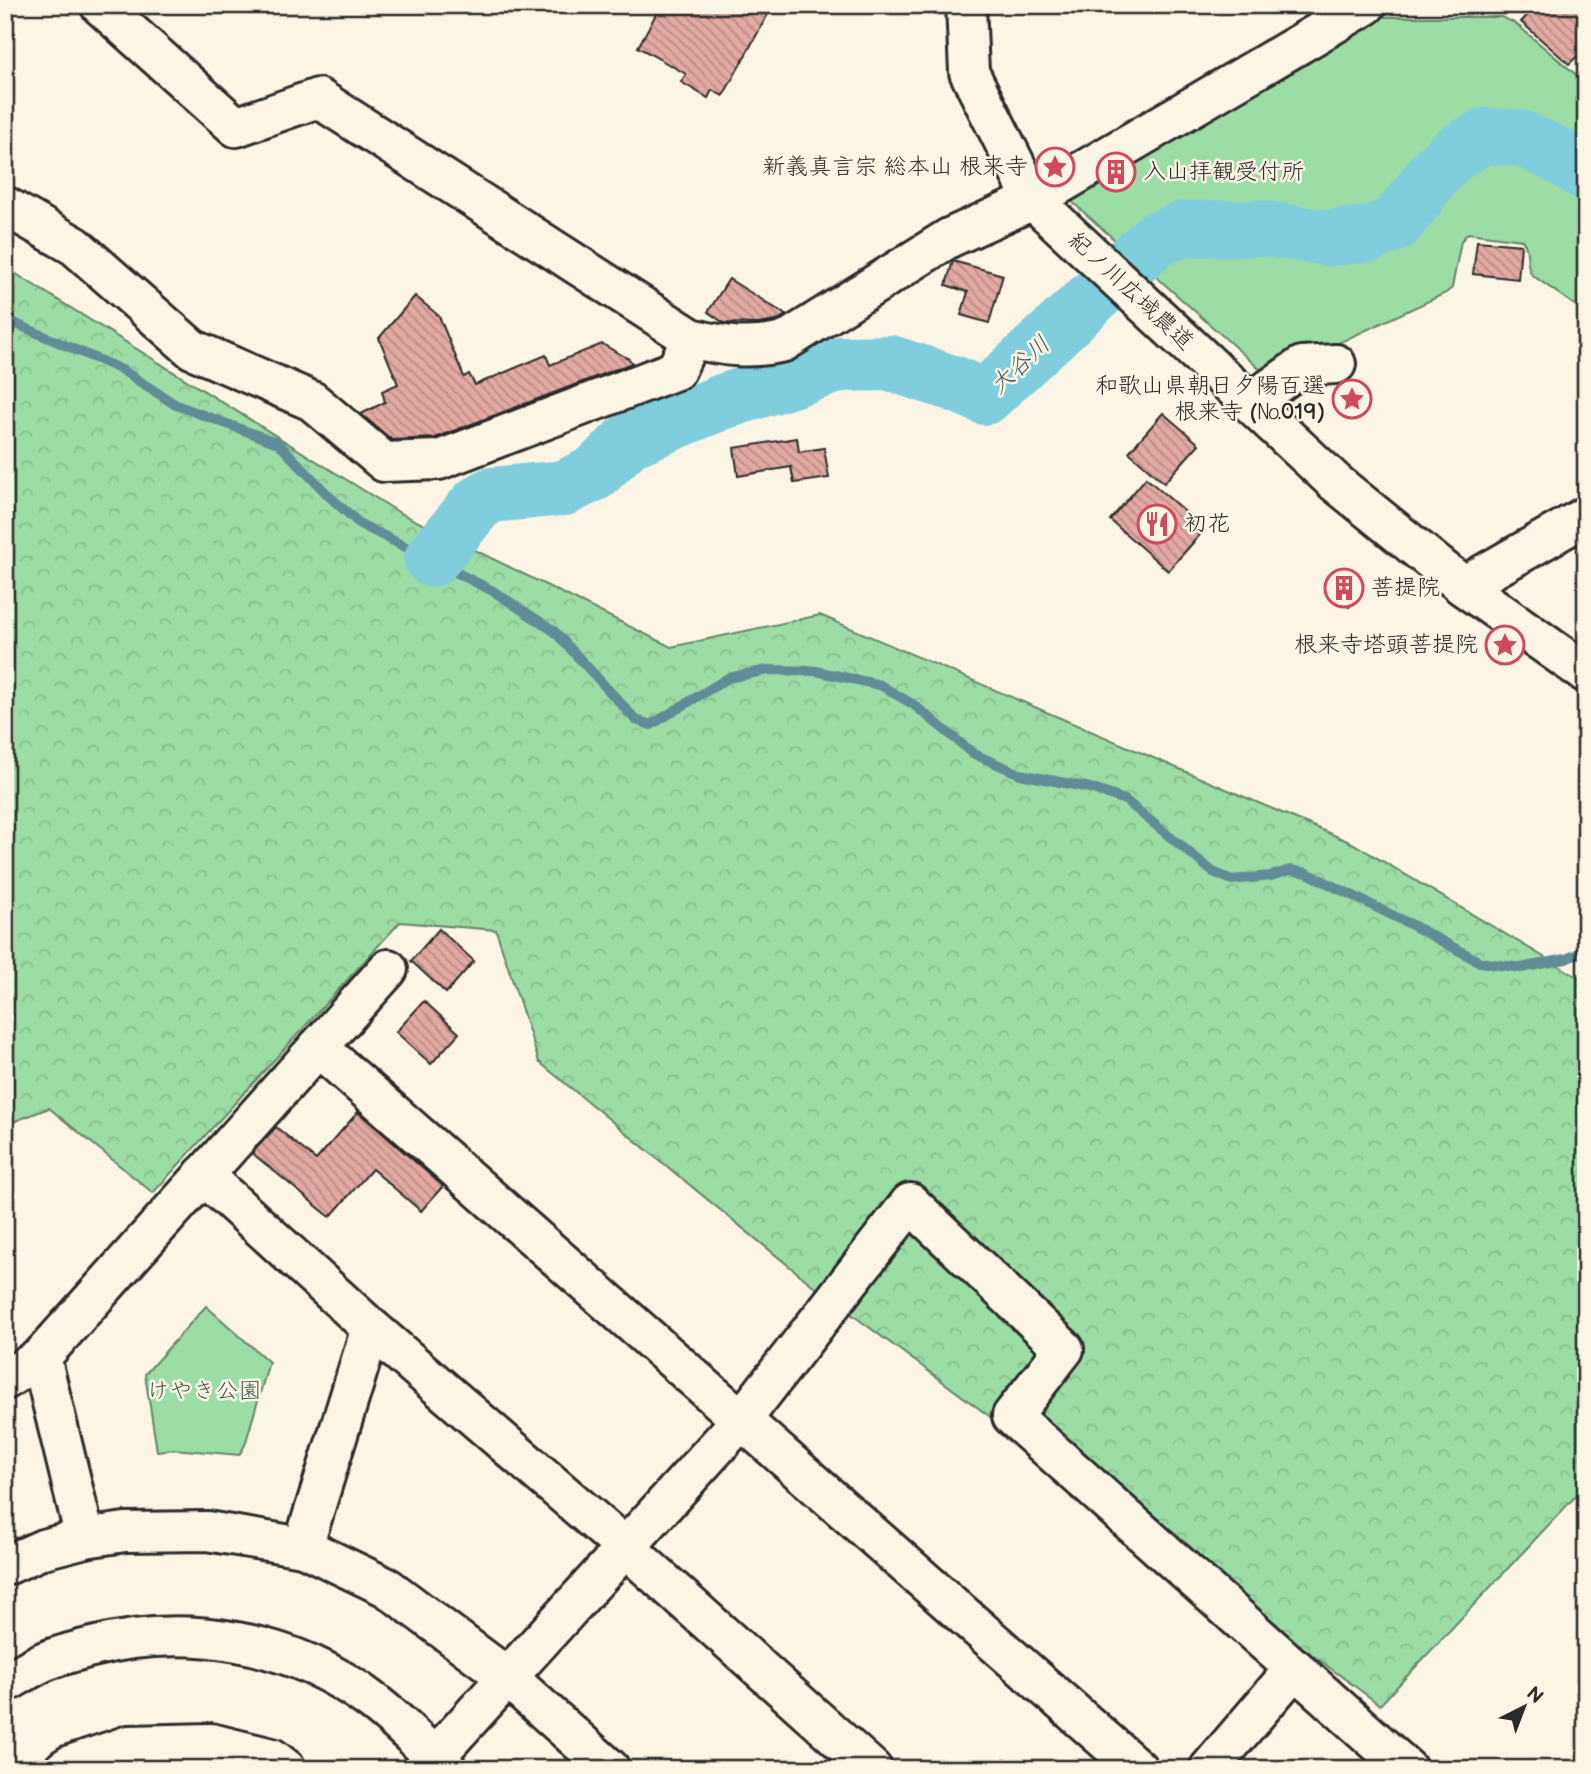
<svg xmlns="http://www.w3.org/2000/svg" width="1591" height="1774" font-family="'Balsamiq Sans','Klee One',sans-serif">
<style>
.forest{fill:url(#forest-crowns);stroke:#648468;stroke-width:2}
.park{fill:#9cdca5;stroke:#648468;stroke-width:2}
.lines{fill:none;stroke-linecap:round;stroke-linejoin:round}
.stream{stroke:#5e8c96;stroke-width:10}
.river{stroke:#80cdde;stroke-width:56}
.building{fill:url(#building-back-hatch);stroke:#2b2b2b;stroke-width:2}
.minor-casing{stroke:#2b2b2b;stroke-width:44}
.minor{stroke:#fcf5e5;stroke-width:38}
.labels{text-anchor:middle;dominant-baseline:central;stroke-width:5;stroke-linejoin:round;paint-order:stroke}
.poi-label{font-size:23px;fill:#2b2b2b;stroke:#fcf5e5;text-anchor:end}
.street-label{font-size:23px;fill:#2b2b2b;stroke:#fcf5e5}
.park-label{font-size:23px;fill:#47574a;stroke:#fcf5e5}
.water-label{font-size:24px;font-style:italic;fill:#445c61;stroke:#fcf5e5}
</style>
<defs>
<pattern id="forest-crowns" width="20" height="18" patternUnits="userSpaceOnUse" patternTransform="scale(1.75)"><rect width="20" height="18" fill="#9cdca5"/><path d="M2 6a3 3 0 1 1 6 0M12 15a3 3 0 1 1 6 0" fill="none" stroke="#87bd8e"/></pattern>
<pattern id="building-back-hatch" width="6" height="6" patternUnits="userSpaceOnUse" patternTransform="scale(1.75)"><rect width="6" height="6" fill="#e3a9a3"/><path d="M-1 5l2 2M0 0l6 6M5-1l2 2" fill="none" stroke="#b88a85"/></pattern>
</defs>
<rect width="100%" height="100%" fill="#fcf5e5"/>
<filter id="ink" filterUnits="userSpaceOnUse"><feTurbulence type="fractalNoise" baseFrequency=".0143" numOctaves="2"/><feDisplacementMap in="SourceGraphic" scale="14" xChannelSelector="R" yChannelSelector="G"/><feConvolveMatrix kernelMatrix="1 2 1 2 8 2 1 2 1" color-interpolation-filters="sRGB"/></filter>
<g filter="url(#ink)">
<polygon class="forest" points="5,267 400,513 671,647 820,615 1352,843 1586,982 1586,1485 1380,1705 816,1288 539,1062 496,930 400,922 153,1193 49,1108 5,1125"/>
<g class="park">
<path d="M 1373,17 L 1501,17 L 1515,23 L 1586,83 L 1586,313 L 1532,275 C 1524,263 1531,251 1522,240 L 1468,233 L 1461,241 L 1452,288 L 1446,293 L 1270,375 L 1263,372 L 1070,200 Z"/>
<polygon points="206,1306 269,1362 245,1445 239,1455 174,1449 157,1451 145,1374"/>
</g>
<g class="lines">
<polyline class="stream" points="5,319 122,370 176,405 278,443 331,498 360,524 493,591 554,631 636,720 651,725 728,678 768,670 816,671 880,685 914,705 974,754 1020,774 1090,788 1125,800 1213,872 1232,880 1271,876 1290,870 1307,873 1414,926 1480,962 1521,968 1566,959 1586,950"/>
<polyline class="river" points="432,559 477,504 491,495 564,488 595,473 628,441 722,402 841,364 890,363 955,384 985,397 1156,239 1184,229 1259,228 1327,238 1370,234 1395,224 1418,196 1432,175 1456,152 1485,136 1520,138 1559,156 1586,173"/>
</g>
<g class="building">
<polygon points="661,5 773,5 723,96 712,90 708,98 681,82 686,74 638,47"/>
<polygon points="1537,5 1586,5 1586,48 1569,64 1521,22"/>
<polygon points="1477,241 1521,245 1518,279 1473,274"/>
<polygon points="953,261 1003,275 989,323 961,315 968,292 946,285"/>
<polygon points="729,279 786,315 776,321 758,324 724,323 708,312"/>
<polygon points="415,296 439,316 464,377 469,374 475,385 546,355 550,365 602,344 629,359 632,363 435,438 392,440 361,414 385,402 382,391 398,384 379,338"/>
<polygon points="1163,413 1199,444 1164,483 1129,452"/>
<polygon points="797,438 799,452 824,448 829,478 794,483 791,467 738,476 734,448"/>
<polygon points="1146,478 1205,529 1168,571 1110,520"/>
<polygon points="1340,569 1363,584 1349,607 1325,591"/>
<polygon points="439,929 474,961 446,993 411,961"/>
<polygon points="424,1001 459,1033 431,1064 396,1032"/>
<polygon points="358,1112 443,1186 421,1211 372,1169 330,1217 252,1153 276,1127 316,1160"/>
</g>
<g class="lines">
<defs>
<g id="minor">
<path d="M 100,5 L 236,127 L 318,98 L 691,338 C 726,347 749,350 784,342 L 949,238 L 1033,200 L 1366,5"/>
<polyline points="966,5 969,72 1033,200 1336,483 1463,586 1586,673"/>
<polyline points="5,206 75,246 192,349 312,401 384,462 439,460 676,370 691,338"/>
<polyline points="1251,402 1302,366 1336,364"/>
<polyline points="1463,586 1586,516"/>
<polyline points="318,1047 1138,1769"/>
<polyline points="203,1175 371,1328 626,1548 872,1769"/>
<polyline points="41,1357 85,1538"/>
<polyline points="5,1380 41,1357 388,969"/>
<polyline points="303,1547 371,1328"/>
<polyline points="5,1566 43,1549 85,1538 125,1532 207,1531 303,1547 388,1588 507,1677 610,1769"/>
<path d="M 5,1683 C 18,1676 30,1668 43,1662 C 57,1656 73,1652 88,1648 C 185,1622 292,1640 372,1701 C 399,1721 422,1746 447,1769"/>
<polyline points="64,1769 70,1765 129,1745 211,1743 272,1758 286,1769"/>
<polyline points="424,1769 743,1418 910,1203 1064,1349 1012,1416 1407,1769"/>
<polyline points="1209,1769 1295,1668"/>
</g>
</defs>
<use href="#minor" class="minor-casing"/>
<use href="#minor" class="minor"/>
</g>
</g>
<defs>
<symbol id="sight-ring" viewBox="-11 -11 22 22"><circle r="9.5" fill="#fcf5e5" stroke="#d1495b" stroke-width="1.5"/><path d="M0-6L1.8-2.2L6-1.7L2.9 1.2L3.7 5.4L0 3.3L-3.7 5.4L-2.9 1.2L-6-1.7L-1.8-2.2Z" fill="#d1495b"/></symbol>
<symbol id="building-ring" viewBox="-11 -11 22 22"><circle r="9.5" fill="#fcf5e5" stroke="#d1495b" stroke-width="1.5"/><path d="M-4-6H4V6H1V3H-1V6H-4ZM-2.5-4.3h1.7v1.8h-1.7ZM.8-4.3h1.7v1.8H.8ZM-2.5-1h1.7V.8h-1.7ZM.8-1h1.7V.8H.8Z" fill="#d1495b"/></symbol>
<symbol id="restaurant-ring" viewBox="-11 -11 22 22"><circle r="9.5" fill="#fcf5e5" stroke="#d1495b" stroke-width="1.5"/><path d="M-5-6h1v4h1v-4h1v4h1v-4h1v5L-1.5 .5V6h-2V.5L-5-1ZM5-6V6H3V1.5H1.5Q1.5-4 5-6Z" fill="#d1495b"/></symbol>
</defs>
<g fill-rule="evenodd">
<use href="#sight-ring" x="1033" y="145" width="44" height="44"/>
<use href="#building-ring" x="1094" y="150" width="44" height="44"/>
<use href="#sight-ring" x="1330" y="377" width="44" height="44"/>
<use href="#restaurant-ring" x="1135" y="502" width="44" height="44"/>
<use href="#building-ring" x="1322" y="566" width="44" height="44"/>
<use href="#sight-ring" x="1483" y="623" width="44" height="44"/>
</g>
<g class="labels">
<g class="poi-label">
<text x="1028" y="167">新義真言宗 総本山 根来寺</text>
<text x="1143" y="172" text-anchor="start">入山拝観受付所</text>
<text x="1325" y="386">和歌山県朝日夕陽百選<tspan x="1325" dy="26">根来寺 (№019)</tspan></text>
<text x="1184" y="524" text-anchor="start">初花</text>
<text x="1371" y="588" text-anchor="start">菩提院</text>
<text x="1478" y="645">根来寺塔頭菩提院</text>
</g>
<g class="street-label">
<text transform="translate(1131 291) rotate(43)">紀ノ川広域農道</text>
</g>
<g class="park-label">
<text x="204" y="1391">けやき公園</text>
</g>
<g class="water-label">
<text transform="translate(1020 365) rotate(-43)">大谷川</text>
</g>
</g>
<rect width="1591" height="1774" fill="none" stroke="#fcf5e5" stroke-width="28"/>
<rect x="14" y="14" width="1563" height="1746" fill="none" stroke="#2b2b2b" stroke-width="2.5" filter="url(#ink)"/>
<g transform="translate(1524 1707) rotate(42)" stroke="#fcf5e5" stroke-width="5" paint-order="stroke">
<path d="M0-5L12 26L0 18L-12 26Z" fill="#2b2b2b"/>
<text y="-10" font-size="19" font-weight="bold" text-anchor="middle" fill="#2b2b2b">N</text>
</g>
</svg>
